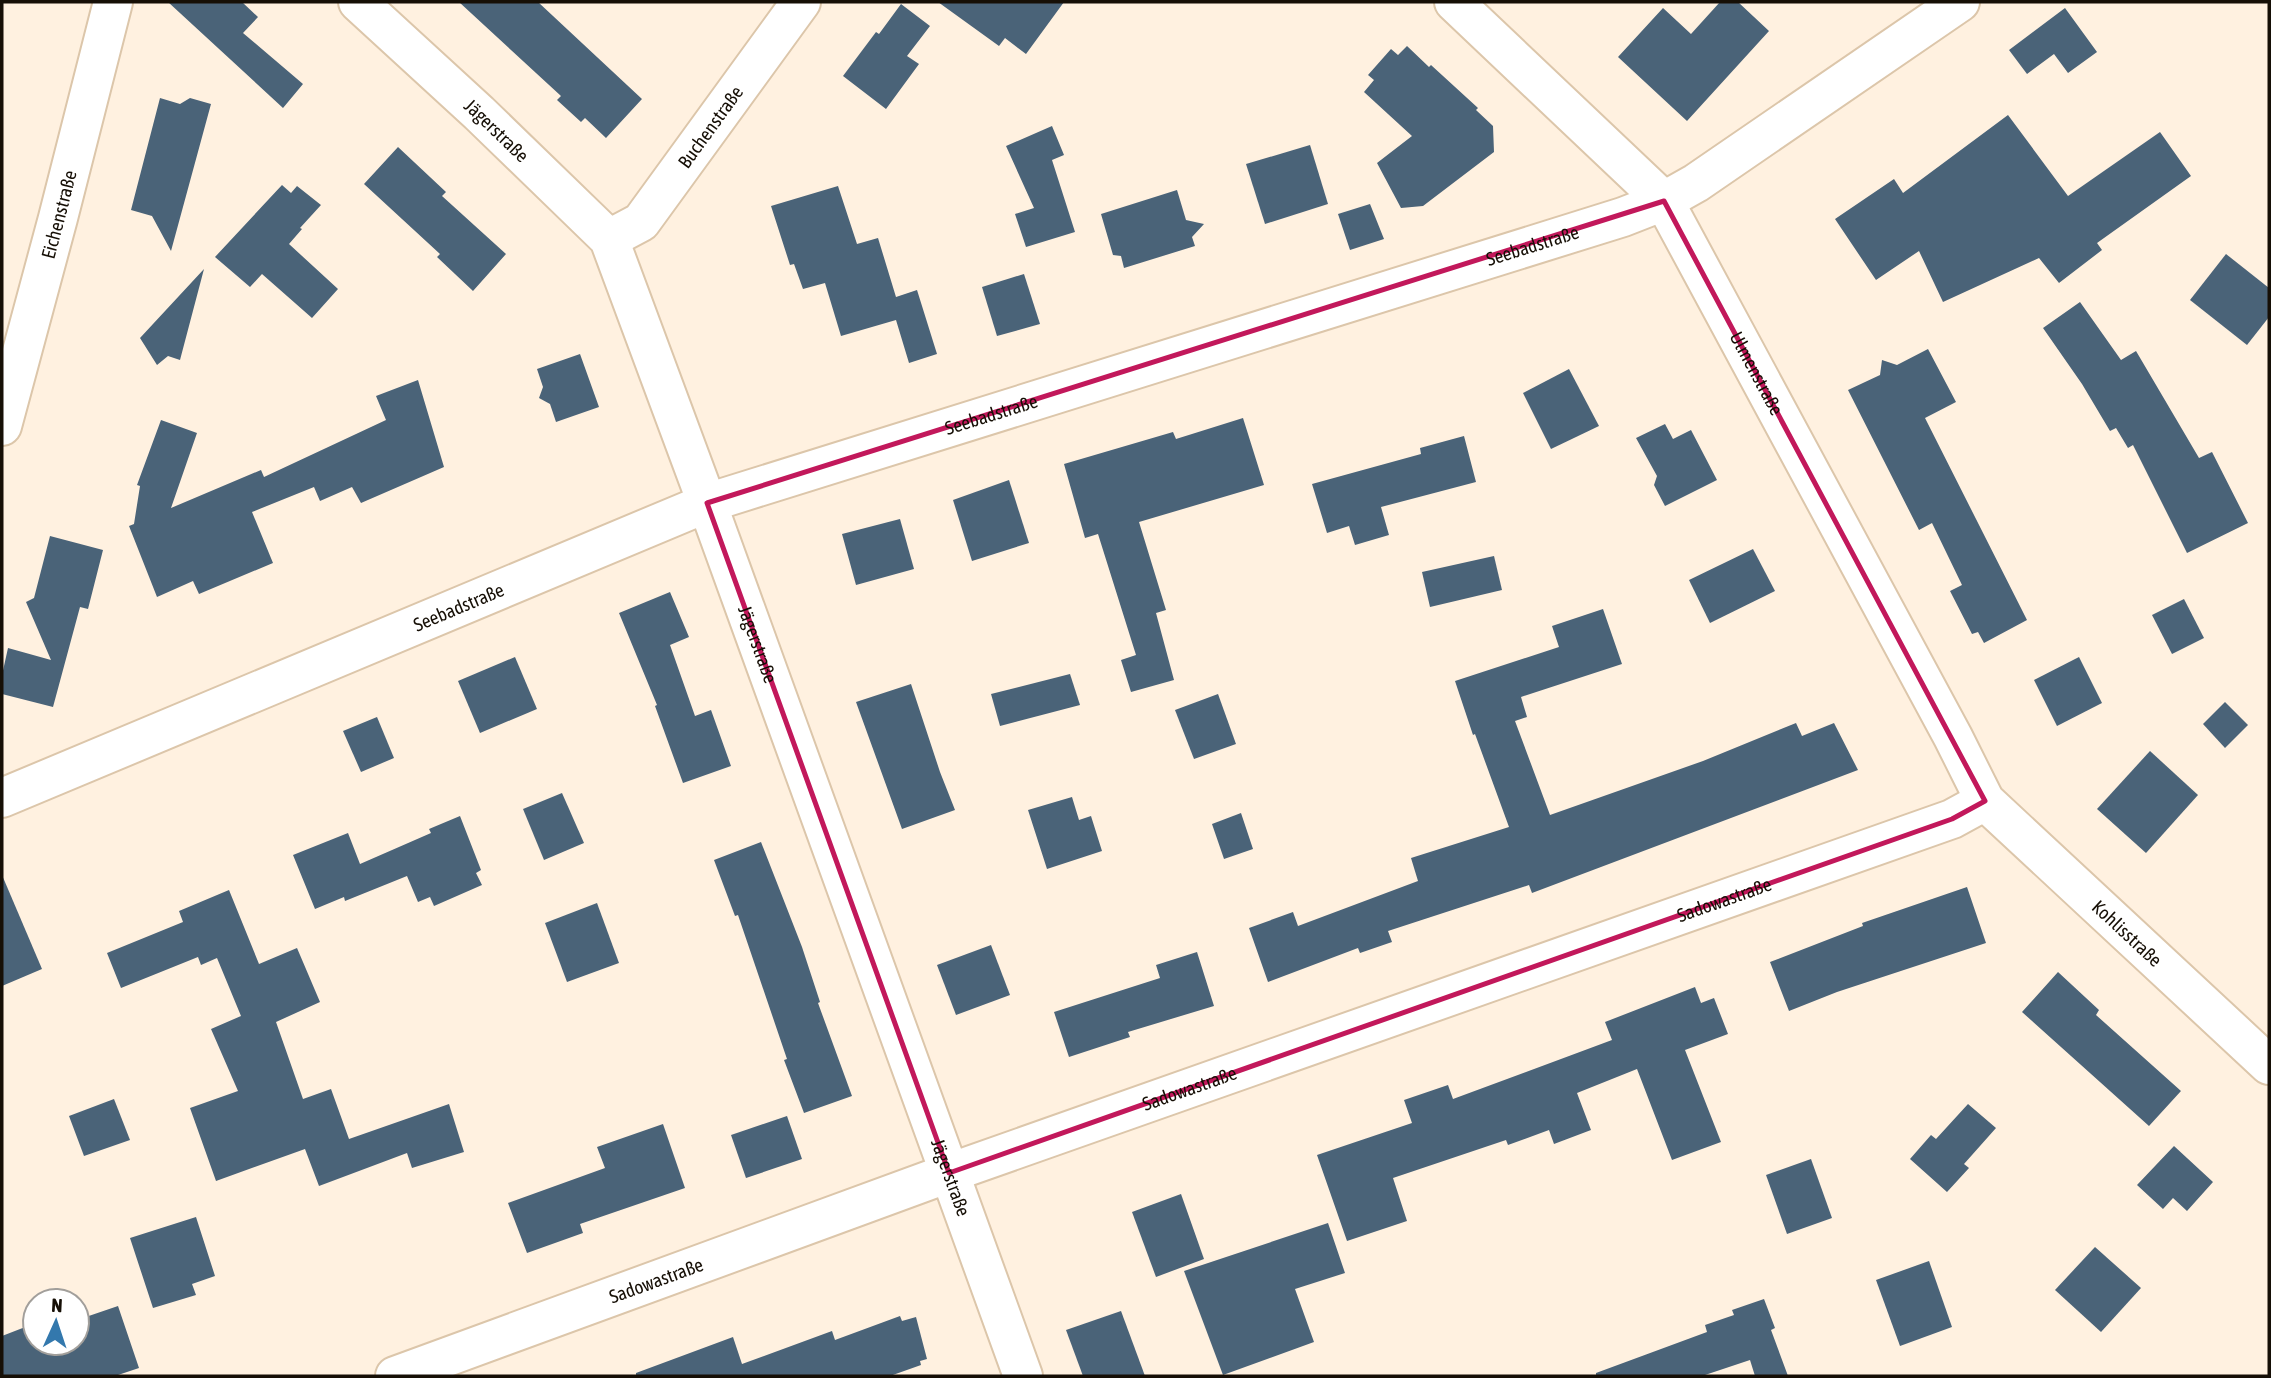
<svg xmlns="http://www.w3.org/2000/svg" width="2271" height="1378" font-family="'Asap Condensed',sans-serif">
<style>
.building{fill:#4a6378}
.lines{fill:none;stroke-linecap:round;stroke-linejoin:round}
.street-casing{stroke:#dcc6aa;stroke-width:42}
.secondary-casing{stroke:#dcc6aa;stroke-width:42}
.street{stroke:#fff;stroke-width:38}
.secondary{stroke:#fff;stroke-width:38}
.marked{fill:none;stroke:#c2185b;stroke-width:5;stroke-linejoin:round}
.labels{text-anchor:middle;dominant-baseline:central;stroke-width:7;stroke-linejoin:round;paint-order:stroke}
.street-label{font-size:19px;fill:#160f06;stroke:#fff}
</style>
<rect width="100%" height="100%" fill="#fff1e0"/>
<g class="building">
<polygon points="168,2 242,2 258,17 243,33 303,84 283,108"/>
<polygon points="459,2 538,2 642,99 606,138 585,118 581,122 557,100 561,96"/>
<polygon points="938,2 1064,2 1026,54 1005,38 999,46"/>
<polygon points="1720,2 1738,2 1769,31 1687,121 1618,57 1663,8 1691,34"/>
<polygon points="901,4 930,26 907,56 919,64 886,109 843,76 876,32 879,34"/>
<polygon points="2065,8 2097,52 2068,73 2054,54 2027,74 2009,50"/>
<polygon points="1407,46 1429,67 1431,65 1478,108 1476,110 1493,126 1494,152 1423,206 1401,208 1377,163 1412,136 1364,92 1374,80 1368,75 1391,49 1398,55"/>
<polygon points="160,98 180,104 190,98 211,104 171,251 152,216 131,210"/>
<polygon points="2008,115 2068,196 2160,132 2191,176 2097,243 2102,250 2059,283 2039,258 1943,302 1919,251 1876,280 1835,219 1894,179 1903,193"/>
<polygon points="1052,126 1064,155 1052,160 1075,232 1026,247 1015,214 1034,208 1006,146"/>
<polygon points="1310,145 1328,204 1265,224 1246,164"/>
<polygon points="398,147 446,192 442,196 506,254 473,291 437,257 440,254 364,184"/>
<polygon points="282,185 291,193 297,186 321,205 300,228 302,229 289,244 338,289 312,318 262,274 250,287 215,257"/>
<polygon points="838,186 857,244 878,238 896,297 917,290 937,354 909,363 896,320 841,336 825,283 803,289 794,264 790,265 771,206"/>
<polygon points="1177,190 1186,220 1204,224 1192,237 1195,246 1124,268 1121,256 1113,255 1101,214"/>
<polygon points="1370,204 1384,239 1350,250 1338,214"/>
<polygon points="2226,254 2269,288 2269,317 2247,345 2190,300"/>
<polygon points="204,269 180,360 168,356 157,365 140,338"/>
<polygon points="1024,274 1040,324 997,336 982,287"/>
<polygon points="2080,302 2121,360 2136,351 2199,458 2212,452 2248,523 2187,553 2133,445 2128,448 2116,428 2110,431 2082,384 2043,328"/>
<polygon points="1928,349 1956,402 1925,418 2027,620 1984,643 1978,632 1972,634 1950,591 1962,585 1932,523 1919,530 1848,390 1880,375 1882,360 1897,365"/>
<polygon points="580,354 599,407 556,422 550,404 539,398 543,387 537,369"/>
<polygon points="1569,369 1599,426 1551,449 1523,393"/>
<polygon points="418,380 444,467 361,503 352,487 320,501 314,487 252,512 273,563 199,594 193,581 157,597 129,526 134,524 140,486 137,485 161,420 197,433 171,508 261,470 264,477 386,420 376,396"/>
<polygon points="1243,418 1264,485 1139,522 1166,610 1156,613 1174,680 1131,692 1121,660 1136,655 1098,534 1085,538 1064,464 1173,432 1176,439"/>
<polygon points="1665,424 1673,439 1691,430 1717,480 1665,506 1654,485 1657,476 1636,438"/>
<polygon points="1464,436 1476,482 1381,507 1389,535 1355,545 1349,526 1327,533 1312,484 1421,454 1420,448"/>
<polygon points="1009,480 1029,543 972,561 953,500"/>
<polygon points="900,519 914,569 856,585 842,534"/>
<polygon points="50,536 103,550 88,609 80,607 53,707 2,694 2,675 8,648 51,660 26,602 34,598"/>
<polygon points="1753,549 1775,591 1710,623 1689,580"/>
<polygon points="1494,556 1502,590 1430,607 1422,572"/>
<polygon points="670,592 689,637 670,645 695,716 711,710 731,766 683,783 655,706 657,705 619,613"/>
<polygon points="2184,599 2204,638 2172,654 2152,615"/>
<polygon points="1603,609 1622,664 1521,697 1527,717 1515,721 1550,815 1703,761 1796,723 1802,736 1834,723 1858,770 1532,893 1529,885 1388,931 1392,942 1360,953 1358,948 1268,982 1249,928 1293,912 1298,926 1418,881 1411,858 1509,827 1475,734 1473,735 1455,681 1559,647 1552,626"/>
<polygon points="515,657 537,709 480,733 458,681"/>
<polygon points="2079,657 2102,703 2057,726 2034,680"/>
<polygon points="1070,674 1080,705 1000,726 991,694"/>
<polygon points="911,684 940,772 955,810 902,829 856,702"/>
<polygon points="1218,694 1236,744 1194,759 1175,710"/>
<polygon points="2225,702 2248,725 2225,748 2203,724"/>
<polygon points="377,717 394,758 361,772 343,731"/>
<polygon points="2150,751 2198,795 2146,853 2097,809"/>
<polygon points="562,793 584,843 544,860 523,809"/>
<polygon points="1072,797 1079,820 1091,816 1102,851 1047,869 1028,810"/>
<polygon points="1241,813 1253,849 1224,859 1212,824"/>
<polygon points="460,816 481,870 476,873 482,885 434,906 430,897 418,902 407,876 345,901 344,897 315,909 293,855 348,833 360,864 431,833 429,829"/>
<polygon points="761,842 802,947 820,1002 818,1003 852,1096 804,1113 784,1060 787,1059 738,915 735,916 714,860"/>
<polygon points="2,875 42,969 2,986"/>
<polygon points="1967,887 1986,943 1837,992 1789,1011 1770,962 1863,926 1862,923"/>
<polygon points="229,890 259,964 297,948 320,1002 276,1022 303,1099 331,1089 349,1139 449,1104 464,1152 412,1168 407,1153 319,1186 305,1149 216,1181 190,1108 238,1091 211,1029 241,1016 217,958 201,965 198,957 121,988 107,953 183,922 179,911"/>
<polygon points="597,903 619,963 567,982 545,923"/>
<polygon points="991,945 1010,995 956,1015 937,965"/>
<polygon points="1197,952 1214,1006 1128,1032 1130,1037 1069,1057 1054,1012 1160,978 1156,965"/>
<polygon points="2058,972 2099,1010 2096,1015 2181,1091 2149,1126 2022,1012"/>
<polygon points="1695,987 1701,1003 1714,998 1728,1034 1685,1050 1721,1142 1672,1160 1637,1069 1577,1093 1591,1130 1554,1144 1549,1130 1508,1145 1506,1140 1393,1178 1407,1221 1347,1241 1317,1155 1412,1123 1404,1100 1448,1085 1453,1099 1612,1040 1605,1022"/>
<polygon points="114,1099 130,1140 84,1156 69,1116"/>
<polygon points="1968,1104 1996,1128 1964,1164 1969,1168 1947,1192 1910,1159 1931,1135 1936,1139"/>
<polygon points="787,1116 802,1159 746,1178 731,1135"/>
<polygon points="663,1124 685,1188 580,1224 583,1233 527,1253 508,1203 605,1168 597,1147"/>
<polygon points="2174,1146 2213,1182 2187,1211 2173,1198 2163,1209 2137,1185"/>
<polygon points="1811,1159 1832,1218 1787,1234 1766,1175"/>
<polygon points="1181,1194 1204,1259 1156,1277 1132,1212"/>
<polygon points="196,1217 215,1276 192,1284 196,1295 153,1308 130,1238"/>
<polygon points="1328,1223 1345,1273 1295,1289 1314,1342 1223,1375 1184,1271"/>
<polygon points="2095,1247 2141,1288 2101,1332 2055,1290"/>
<polygon points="1929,1261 1952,1327 1900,1346 1876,1280"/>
<polygon points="1764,1299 1775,1328 1771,1330 1788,1376 1755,1376 1750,1360 1702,1376 1596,1376 1596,1373 1707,1332 1705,1325 1734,1315 1732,1310"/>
<polygon points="118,1306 139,1368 115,1376 2,1376 2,1336 33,1324 35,1343 77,1343 77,1320"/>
<polygon points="1121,1311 1145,1376 1083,1376 1066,1330"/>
<polygon points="900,1316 902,1321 916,1317 927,1359 920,1361 921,1365 890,1376 636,1376 636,1373 733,1337 742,1364 832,1331 835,1340"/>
</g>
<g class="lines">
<defs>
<g id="street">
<path id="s1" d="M 358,2 L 479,113 L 609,239 L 707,503 L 1023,1376"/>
<path id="s2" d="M 609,239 L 641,222 L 801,2"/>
<path id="s3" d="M 2,426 L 58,218 L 113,2"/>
<path id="s4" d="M 2,798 L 707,503 L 1623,217 L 1664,201 L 1696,183 L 1960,2"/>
<path id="s5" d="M 395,1376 L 949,1173 L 1952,819 L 1985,801"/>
</g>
<g id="secondary">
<path id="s6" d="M 1454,2 L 1664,201 L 1953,737 L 1985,801 L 2269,1065"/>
</g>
</defs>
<use href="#street" class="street-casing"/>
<use href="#secondary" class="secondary-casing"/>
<use href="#street" class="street"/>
<use href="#secondary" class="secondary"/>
</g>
<path class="marked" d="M 1664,201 L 1985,801 L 1952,819 L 949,1173 L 707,503 Z"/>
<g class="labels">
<g class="street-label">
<text stroke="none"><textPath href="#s2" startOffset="154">Buchenstraße</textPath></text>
<text stroke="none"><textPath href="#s1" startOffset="189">Jägerstraße</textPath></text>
<text stroke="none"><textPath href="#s3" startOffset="219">Eichenstraße</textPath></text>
<text stroke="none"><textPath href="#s4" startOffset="1629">Seebadstraße</textPath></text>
<text stroke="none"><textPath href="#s6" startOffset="485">Ulmenstraße</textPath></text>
<text stroke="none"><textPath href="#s4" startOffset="1062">Seebadstraße</textPath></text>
<text stroke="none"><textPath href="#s4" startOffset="495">Seebadstraße</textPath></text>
<text stroke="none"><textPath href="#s1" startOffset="777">Jägerstraße</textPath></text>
<text stroke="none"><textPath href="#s5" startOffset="1412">Sadowastraße</textPath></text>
<text stroke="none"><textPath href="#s6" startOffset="1164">Kohlisstraße</textPath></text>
<text stroke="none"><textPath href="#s5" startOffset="845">Sadowastraße</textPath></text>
<text stroke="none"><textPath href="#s1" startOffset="1344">Jägerstraße</textPath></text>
<text stroke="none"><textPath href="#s5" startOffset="278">Sadowastraße</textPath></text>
</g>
</g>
<rect width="2271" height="1378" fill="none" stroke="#160f06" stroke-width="7"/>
<g transform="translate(56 1322) rotate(3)"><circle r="33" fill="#ffffff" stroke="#a29f9b" stroke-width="2"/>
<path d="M0-5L12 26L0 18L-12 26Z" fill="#3378ad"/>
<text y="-10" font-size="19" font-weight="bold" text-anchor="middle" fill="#160f06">N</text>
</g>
</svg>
